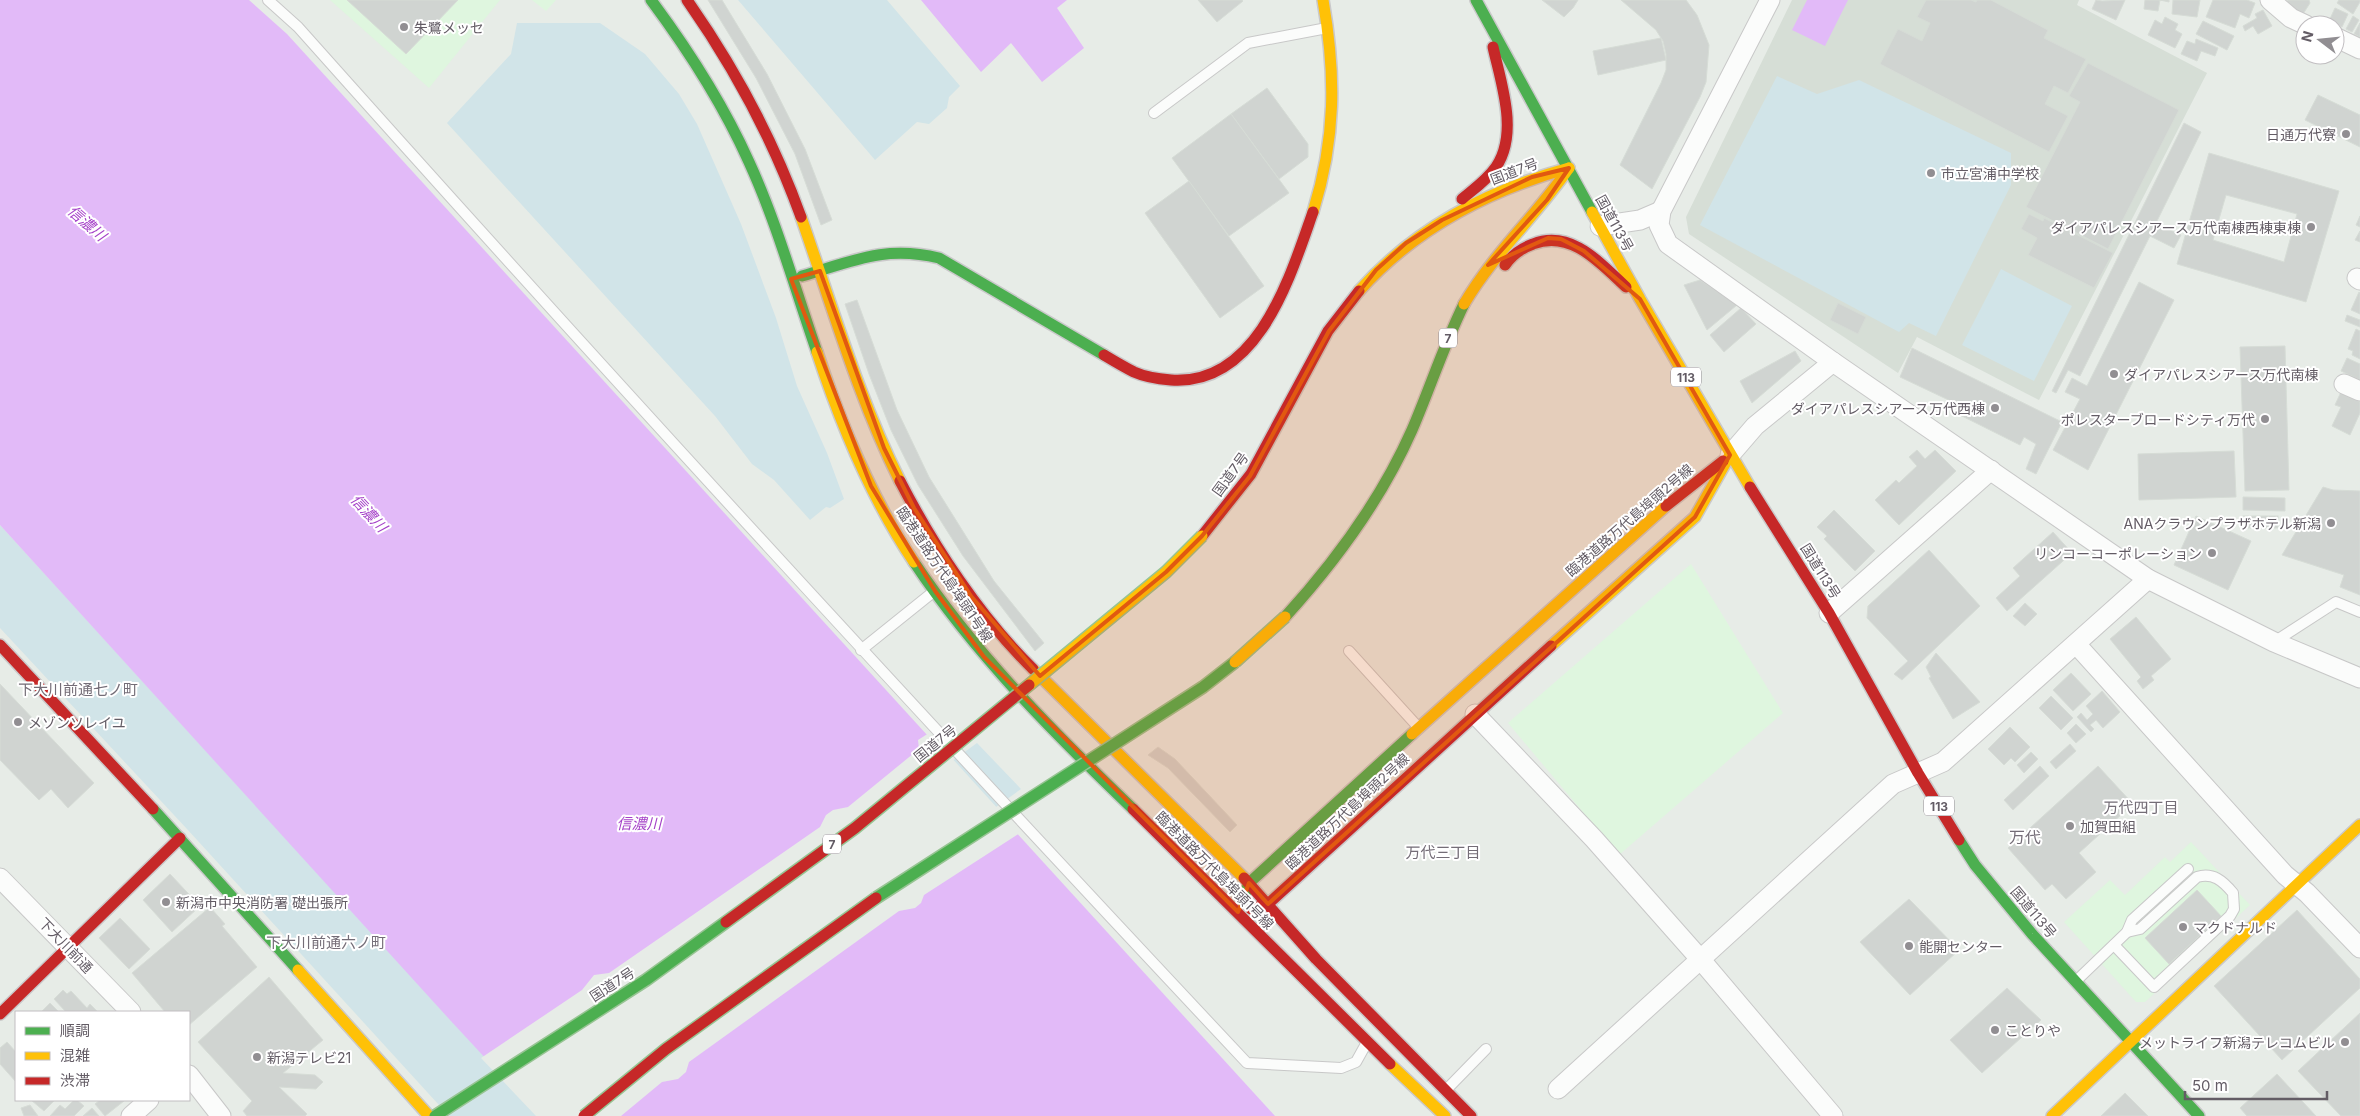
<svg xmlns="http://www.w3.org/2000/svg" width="2360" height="1116" font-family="Inter,'Noto Sans JP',sans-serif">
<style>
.commercial{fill:#dff6df}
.education{fill:#d6ded6}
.green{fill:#d1e4e8}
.water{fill:#e2baf8}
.pier{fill:#e7ece7}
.building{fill:#d0d4d1;stroke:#d6dcd6;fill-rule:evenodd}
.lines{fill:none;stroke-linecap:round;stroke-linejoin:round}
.lane-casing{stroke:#c8c8c8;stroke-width:12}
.street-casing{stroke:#c8c8c8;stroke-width:21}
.fast-casing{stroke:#cac9ca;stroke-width:14}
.slow-casing{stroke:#cac9ca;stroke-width:14}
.jam-casing{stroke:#cac9ca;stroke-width:14}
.lane{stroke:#fbfcfb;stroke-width:10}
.street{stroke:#fbfcfb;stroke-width:19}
.fast{stroke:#4caf50;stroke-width:11}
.slow{stroke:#ffc107;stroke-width:11}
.jam{stroke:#c62828;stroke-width:11}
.fast-bridge-casing{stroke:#97c493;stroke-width:14;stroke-linecap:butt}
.slow-bridge-casing{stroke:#97c493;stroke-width:14;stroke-linecap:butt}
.jam-bridge-casing{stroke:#97c493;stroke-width:14;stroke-linecap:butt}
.fast-bridge{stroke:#4caf50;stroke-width:11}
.slow-bridge{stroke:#ffc107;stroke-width:11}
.jam-bridge{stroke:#c62828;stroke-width:11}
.marked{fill:#e15910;fill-opacity:0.2;stroke:#e15910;stroke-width:4;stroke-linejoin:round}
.poi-dot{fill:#918e92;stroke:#fff;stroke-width:2}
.labels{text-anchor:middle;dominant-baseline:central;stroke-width:4;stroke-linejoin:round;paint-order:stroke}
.shield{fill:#fff;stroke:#928d93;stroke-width:1}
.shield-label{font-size:12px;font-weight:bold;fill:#635c65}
.poi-label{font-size:14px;fill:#635c65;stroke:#fff;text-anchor:start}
.street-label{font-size:14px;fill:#635c65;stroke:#fff}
.water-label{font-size:15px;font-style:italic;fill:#a541c8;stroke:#fff}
.neighbourhood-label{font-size:15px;fill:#746d77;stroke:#fff}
.quarter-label{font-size:16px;fill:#746d77;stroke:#fff}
</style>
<rect width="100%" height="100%" fill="#e7ece7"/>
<g class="commercial">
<polygon points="330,0 500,0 429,88"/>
<polygon points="532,0 556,0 546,11"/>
<polygon points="1691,564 1783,713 1619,855 1508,723"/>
<polygon points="2191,842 2250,905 2145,1002 2136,1002 2064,922 2110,880 2125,895 2165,857 2170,862"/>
</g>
<polygon class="education" points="1792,0 2079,0 2077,5 2207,73 2039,400 1917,337 1898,373 1689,234 1686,217"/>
<g class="green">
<polygon points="738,0 887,0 960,86 949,97 947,108 929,124 917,122 875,160"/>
<polygon points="517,23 600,23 645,54 679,94 697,124 741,224 776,318 797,386 827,453 844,499 830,508 826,507 810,520 774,480 752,464 715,416 447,123 511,54"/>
<polygon points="1777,76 1817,94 1859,80 2011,153 2011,185 1936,336 1909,323 1899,332 1700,225"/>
<polygon points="2001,269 2072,306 2034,381 1962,345"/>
<polygon points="0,525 509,1083 977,743 1021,789 565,1116 449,1116 187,829 0,628"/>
</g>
<g class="water">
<polygon points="0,0 249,0 287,34 1275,1116 539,1116 450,1020 0,525"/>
<polygon points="921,0 1067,0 1057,8 1084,48 1042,82 1011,43 981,72"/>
<polygon points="1807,0 1848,0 1825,46 1792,30"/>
</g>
<polygon class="pier" points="929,733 1020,833 924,895 921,903 915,908 899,911 689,1062 686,1072 678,1079 662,1082 621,1116 536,1116 481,1058 582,990 594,975 609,973 820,827 826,815 833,810 848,807 919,749 918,740"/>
<g class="building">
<polygon points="347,0 458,0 406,54"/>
<polygon points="708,0 722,0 767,74 805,149 832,220 821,225 795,154 756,78"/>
<polygon points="1198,0 1242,0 1243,1 1217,22"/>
<polygon points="1542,0 1578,0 1573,8 1564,17"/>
<polygon points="1621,0 1686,0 1697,15 1709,45 1706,82 1700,97 1652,189 1620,165 1661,83 1666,70 1666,54 1663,41 1656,30"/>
<polygon points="1926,0 1971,0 1976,2 1977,0 1991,0 2048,30 2044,38 2086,59 2068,93 2054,86 2045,104 2068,116 2049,152 1880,64 1898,29 1922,41 1930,23 1917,17"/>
<polygon points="2096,0 2102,1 2125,0 2116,20 2092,9"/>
<polygon points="2145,0 2169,0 2169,2 2160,0 2158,11 2144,9"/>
<polygon points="2173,0 2200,0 2197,17 2172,14"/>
<polygon points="2213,0 2247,0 2255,3 2249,18 2240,14 2235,28 2206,17"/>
<polygon points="2288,0 2309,0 2310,3 2303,14 2286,3"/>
<polygon points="2339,0 2360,0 2360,2 2353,14 2337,3"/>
<polygon points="2335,8 2348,14 2342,27 2329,21"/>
<polygon points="2263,10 2272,26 2258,34 2253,26 2245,31 2243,26 2257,18 2255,14"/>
<polygon points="2353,16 2359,20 2352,32 2346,29"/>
<polygon points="2165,17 2178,24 2175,30 2182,34 2175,48 2148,35 2155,20 2162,24"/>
<polygon points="2203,21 2234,36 2227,50 2196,34"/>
<polygon points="2360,23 2360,37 2354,34"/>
<polygon points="1661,38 1666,60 1598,75 1593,51"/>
<polygon points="2196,39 2218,48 2215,56 2201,51 2197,61 2181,54 2187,41 2195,44"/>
<polygon points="2088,63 2179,110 2108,249 2026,207 2080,102 2069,96"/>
<polygon points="1267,88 1308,144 1308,157 1279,179 1231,114"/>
<polygon points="2318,95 2360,115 2360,147 2305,120"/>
<polygon points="1231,114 1289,193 1229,236 1172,158"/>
<polygon points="2184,123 2201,132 2156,223 2181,235 2174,248 2150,236 2080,376 2068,370 2056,393 2052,391"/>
<path d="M 2209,153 L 2339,191 L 2306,302 L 2177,264 ZM 2226,195 L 2297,214 L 2284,262 L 2213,240 Z"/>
<polygon points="1189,181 1264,286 1220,318 1145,213"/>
<polygon points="2029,214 2043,221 2044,218 2113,253 2094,288 2028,255 2037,238 2021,229"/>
<polygon points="2360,216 2360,227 2356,225"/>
<polygon points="2360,231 2360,242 2355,240"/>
<polygon points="1700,280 1737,305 1707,330 1684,285"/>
<polygon points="2139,282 2174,300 2088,470 2053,450 2080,399 2065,392 2072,378 2087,386"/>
<polygon points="2359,292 2360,293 2360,314 2351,310"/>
<polygon points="857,300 897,410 929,477 994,581 1044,643 1035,651 963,556 918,485 891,430 869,374 845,304"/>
<polygon points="1838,303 1866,317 1858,334 1830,320"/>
<polygon points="1741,308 1756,324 1724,352 1710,335"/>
<polygon points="2347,315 2360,320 2360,327 2345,321"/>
<polygon points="2356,329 2360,331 2360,359 2352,355 2353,351 2348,349"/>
<polygon points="2285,346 2289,490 2245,491 2240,347"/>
<polygon points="1912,348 2062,422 2036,474 2026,469 2036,444 2024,437 2020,445 1954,412 1957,404 1900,377"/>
<polygon points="1795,351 1801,361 1752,403 1740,381"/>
<polygon points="2347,358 2360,364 2360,380 2341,371"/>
<polygon points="2341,392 2360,402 2360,413 2350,435 2332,426 2341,407 2335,405"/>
<polygon points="1917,450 1925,459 1935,450 1956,471 1899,525 1875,500 1896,480 1899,483 1917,466 1909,457"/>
<polygon points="2234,451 2236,497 2139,500 2138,454"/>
<polygon points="2323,487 2333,490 2360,491 2360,595 2340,587 2344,575 2282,555"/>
<polygon points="2243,497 2285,498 2285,511 2243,510"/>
<polygon points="1834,510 1875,551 1855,571 1824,539 1827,536 1817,527"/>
<polygon points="2196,516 2251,541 2228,590 2174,565"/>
<rect x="2243" y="516" width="35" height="12"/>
<polygon points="2053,532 2072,553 2007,611 1996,598 2020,576 2013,568"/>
<polygon points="1929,550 1980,606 1902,680 1894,674 1908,661 1867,618 1868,606"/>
<polygon points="2025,603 2037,614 2025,626 2013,616"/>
<polygon points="2136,617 2171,659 2151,676 2154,680 2143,689 2137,681 2141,677 2110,639"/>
<polygon points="1936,653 1980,702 1953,719 1929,678 1931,677 1926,667"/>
<polygon points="2071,673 2091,694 2073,711 2053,690"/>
<polygon points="0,684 94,783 68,808 51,789 39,800 0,760"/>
<polygon points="2102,691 2120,712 2103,728 2096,720 2090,725 2094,729 2091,732 2077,717 2081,713 2087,720 2093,714 2086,706"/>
<polygon points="2051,696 2073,718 2061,730 2039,708"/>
<polygon points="2076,724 2086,734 2076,743 2067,733"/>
<polygon points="2010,727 2030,747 2015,762 2011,758 2004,765 1988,749"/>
<polygon points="2070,744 2076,751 2056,769 2050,762"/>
<polygon points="1158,747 1175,759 1237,825 1230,832 1168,768 1148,755"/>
<polygon points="2031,752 2038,759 2024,773 2017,765"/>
<polygon points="2040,766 2049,776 2013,810 2004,800"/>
<polygon points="2098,766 2133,804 2079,853 2096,872 2066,899 2052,884 2045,890 2008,848"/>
<polygon points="170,874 200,906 172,932 143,900"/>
<polygon points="2197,890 2221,916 2169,964 2145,938"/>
<polygon points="1909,899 1959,950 1910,995 1860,942"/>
<polygon points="210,907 225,924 222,926 257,967 189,1025 189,1012 165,1012 132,973"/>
<polygon points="2297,910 2360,979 2360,988 2282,1060 2214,986"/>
<polygon points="120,918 150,949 129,969 99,938"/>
<polygon points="269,977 323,1040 283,1073 315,1075 323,1082 316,1089 279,1087 307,1114 305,1116 247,1116 243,1111 252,1101 198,1042"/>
<polygon points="2007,988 2041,1020 1982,1073 1950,1040"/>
<polygon points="63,990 67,994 71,991 87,1008 90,1004 98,1012 66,1012 54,999"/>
<polygon points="50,1003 59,1012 41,1012"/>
<polygon points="2360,1013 2360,1116 2341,1116 2298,1071"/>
<polygon points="7,1042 16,1052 16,1082 0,1064 0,1048"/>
<polygon points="2277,1074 2316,1116 2247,1116 2240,1108"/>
<polygon points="2125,1093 2148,1116 2101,1116"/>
<polygon points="31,1100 55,1100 44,1111"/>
<polygon points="74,1100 77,1100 84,1106 74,1116 50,1116 60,1105 65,1109"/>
<polygon points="100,1100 123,1100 124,1101 105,1116 95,1104"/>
<polygon points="30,1105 38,1116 24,1116 21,1108"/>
<polygon points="92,1108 99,1116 83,1116"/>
</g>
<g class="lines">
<defs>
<g id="lane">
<path d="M 268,0 L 298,27 C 609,376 926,721 1247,1063 L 1341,1068 L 1356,1062 L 1366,1044"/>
<polyline points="1154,113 1248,43 1327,28"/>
<polyline points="2274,642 2336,602 2360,612"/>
<polyline points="861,650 932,593"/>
<polyline points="1349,651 1419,728"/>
<path d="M 2114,945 L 2154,987 L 2230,916 L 2234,909 L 2233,893 C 2223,881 2213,872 2197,877 L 2140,929 L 2127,932"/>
<polyline points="2076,981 2127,932 2132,920 2188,869"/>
<polyline points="1447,1089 1486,1049"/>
</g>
<g id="street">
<polyline points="1770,0 1661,211 1659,225 1668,244 1833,362 2148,579 2274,642 2360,678"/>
<polyline points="2270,0 2291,18 2306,25"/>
<polyline points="2335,37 2360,49"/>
<polyline points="1600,226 1640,220 1661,211"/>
<polyline points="2357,278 2360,280"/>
<polyline points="2344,384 2360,391"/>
<polyline points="1730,455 1755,426 1833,362"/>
<polyline points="1829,613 1991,470"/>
<polyline points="2076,644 2285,875 2307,893 2360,948"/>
<polyline points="1475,714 1594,839 1701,960 1833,1116"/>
<polyline points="0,878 131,1012"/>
<polyline points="189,1075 221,1116"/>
<polyline points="1558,1089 1893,784 1943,762 2148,579"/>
<polyline points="131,1116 149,1100"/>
</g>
<g id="fast">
<path d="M 651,0 C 689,51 723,104 749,162 C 777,223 795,289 817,352"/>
<polyline points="1476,0 1592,212"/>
<path d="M 802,276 C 853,261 885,245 939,258 L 1104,355"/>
<path d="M 914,562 C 976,655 1053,732 1133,809"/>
<path d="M 1285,617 C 1336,561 1381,500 1412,430 C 1430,388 1444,345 1464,304"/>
<polyline points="153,809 298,970"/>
<polyline points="1959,840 1975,865 2032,934 2199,1116"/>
<polyline points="1243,899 1249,883 1412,734"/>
</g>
<g id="slow">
<path d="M 1313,212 C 1336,138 1336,75 1323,0"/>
<polyline points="1592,212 1640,299 1750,487"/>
<path d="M 801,217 C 832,305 858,397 900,481"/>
<path d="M 1359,291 C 1416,227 1488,190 1569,168"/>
<path d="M 1464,304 C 1494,253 1536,216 1569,168"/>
<path d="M 817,352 C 841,425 871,498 914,562"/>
<polyline points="1551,646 1695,517 1730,455"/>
<polyline points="1033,669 1244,878"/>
<polyline points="1412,734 1666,506"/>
<polyline points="298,970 429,1116"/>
<polyline points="1390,1064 1445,1116"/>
<polyline points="2052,1116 2360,825"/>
</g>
<g id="jam">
<path d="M 687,0 C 734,67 773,139 801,217"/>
<path d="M 1462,199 C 1474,189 1487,180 1496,167 C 1519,133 1501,83 1493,47"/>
<path d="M 1505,265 C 1512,255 1522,248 1533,244 C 1571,229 1600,263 1626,287"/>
<path d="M 1104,355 C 1114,361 1124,367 1134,372 C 1145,377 1159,379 1171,380 C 1258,386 1290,277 1313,212"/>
<path d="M 900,481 C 934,547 980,617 1033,669"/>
<polyline points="1750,487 1829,613 1918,773 1959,840"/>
<polyline points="1666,506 1723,461"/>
<polyline points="1202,536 1251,474 1328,331 1359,291"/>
<polyline points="0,645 153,809"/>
<polyline points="1133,809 1390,1064"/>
<polyline points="1244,878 1316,959 1471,1116"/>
<polyline points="1251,909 1268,904 1551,646"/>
<polyline points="0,1014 180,838"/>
</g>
</defs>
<use href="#lane" class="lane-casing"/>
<use href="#street" class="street-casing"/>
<use href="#fast" class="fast-casing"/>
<use href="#slow" class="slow-casing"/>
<use href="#jam" class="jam-casing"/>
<use href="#lane" class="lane"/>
<use href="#street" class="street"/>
<use href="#fast" class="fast"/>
<use href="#slow" class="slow"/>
<use href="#jam" class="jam"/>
<defs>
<g id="fast-bridge">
<polyline points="876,898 1203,687 1235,662"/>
<polyline points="435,1116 646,980 726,922"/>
</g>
<g id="slow-bridge">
<polyline points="1235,662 1285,617"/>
<polyline points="1029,685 1166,572 1202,536"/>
</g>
<g id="jam-bridge">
<polyline points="726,922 855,828 1029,685"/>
<polyline points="584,1116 666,1049 876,898"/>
</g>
</defs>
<use href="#fast-bridge" class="fast-bridge-casing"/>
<use href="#slow-bridge" class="slow-bridge-casing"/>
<use href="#jam-bridge" class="jam-bridge-casing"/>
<use href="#fast-bridge" class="fast-bridge"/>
<use href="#slow-bridge" class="slow-bridge"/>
<use href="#jam-bridge" class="jam-bridge"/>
</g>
<path class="marked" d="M 1569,168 L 1547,200 L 1488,265 L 1548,238 L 1561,239 L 1584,251 L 1640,299 L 1730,455 L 1695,517 L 1268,904 L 1249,883 L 1238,912 L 984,657 L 935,591 L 871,486 L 791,279 L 820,271 L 884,448 L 914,508 L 971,596 L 1040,676 L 1166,572 L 1202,536 L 1250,476 L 1329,331 L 1376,270 L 1406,243 L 1442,220 L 1532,177 Z"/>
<g class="poi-dot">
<circle cx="404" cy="27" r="5"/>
<circle cx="2346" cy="134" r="5"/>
<circle cx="1931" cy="173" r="5"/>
<circle cx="2311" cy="227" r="5"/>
<circle cx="2114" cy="374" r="5"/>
<circle cx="1995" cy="408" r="5"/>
<circle cx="2265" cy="419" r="5"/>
<circle cx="2331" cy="523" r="5"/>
<circle cx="2212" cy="553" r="5"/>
<circle cx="18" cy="722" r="5"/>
<circle cx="2070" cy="826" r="5"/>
<circle cx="166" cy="902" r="5"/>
<circle cx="2183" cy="927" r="5"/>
<circle cx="1909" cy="946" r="5"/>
<circle cx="1995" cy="1030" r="5"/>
<circle cx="2345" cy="1042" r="5"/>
<circle cx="257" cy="1057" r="5"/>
</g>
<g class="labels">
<g class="shield">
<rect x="1439" y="328.5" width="18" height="19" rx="4"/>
<rect x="1671" y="367.5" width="30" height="19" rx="4"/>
<rect x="1924" y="796.5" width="30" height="19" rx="4"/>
<rect x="823" y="834.5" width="18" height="19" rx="4"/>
</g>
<g class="shield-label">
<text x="1448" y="338">7</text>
<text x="1686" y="377">113</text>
<text x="1939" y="806">113</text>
<text x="832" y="844">7</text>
</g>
<g class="poi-label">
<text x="414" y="27">朱鷺メッセ</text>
<text x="2336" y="134" text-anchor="end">日通万代寮</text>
<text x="1941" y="173">市立宮浦中学校</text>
<text x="2301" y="227" text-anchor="end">ダイアパレスシアース万代南棟西棟東棟</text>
<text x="2124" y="374">ダイアパレスシアース万代南棟</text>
<text x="1985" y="408" text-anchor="end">ダイアパレスシアース万代西棟</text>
<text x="2255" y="419" text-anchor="end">ポレスターブロードシティ万代</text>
<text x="2321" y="523" text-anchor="end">ANAクラウンプラザホテル新潟</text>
<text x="2202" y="553" text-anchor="end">リンコーコーポレーション</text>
<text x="28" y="722">メゾンソレイユ</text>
<text x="2080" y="826">加賀田組</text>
<text x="176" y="902">新潟市中央消防署 礎出張所</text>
<text x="2193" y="927">マクドナルド</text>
<text x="1919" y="946">能開センター</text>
<text x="2005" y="1030">ことりや</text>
<text x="2335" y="1042" text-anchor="end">メットライフ新潟テレコムビル</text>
<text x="267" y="1057">新潟テレビ21</text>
</g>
<g class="street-label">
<text transform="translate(1514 171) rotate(-21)">国道7号</text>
<text transform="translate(1615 223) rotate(61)">国道113号</text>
<text transform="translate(1230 474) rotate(-54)">国道7号</text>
<text transform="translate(1629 520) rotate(-41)">臨港道路万代島埠頭2号線</text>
<text transform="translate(1821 571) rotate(58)">国道113号</text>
<text transform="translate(945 574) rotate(56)">臨港道路万代島埠頭1号線</text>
<text transform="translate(935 743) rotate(-39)">国道7号</text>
<text transform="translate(1347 811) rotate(-43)">臨港道路万代島埠頭2号線</text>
<text transform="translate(1215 870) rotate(45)">臨港道路万代島埠頭1号線</text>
<text transform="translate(2034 912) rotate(50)">国道113号</text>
<text transform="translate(66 945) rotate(46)">下大川前通</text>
<text transform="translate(612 984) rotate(-33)">国道7号</text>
</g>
<g class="water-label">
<text transform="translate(87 223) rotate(41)">信濃川</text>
<text transform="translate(369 513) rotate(47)">信濃川</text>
<text x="639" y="823">信濃川</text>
</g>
<g class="neighbourhood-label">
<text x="78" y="689">下大川前通七ノ町</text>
<text x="2141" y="807">万代四丁目</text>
<text x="1443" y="852">万代三丁目</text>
<text x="326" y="942">下大川前通六ノ町</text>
</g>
<g class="quarter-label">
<text x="2025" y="837">万代</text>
</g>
</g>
<rect x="15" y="1011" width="175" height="90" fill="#ffffff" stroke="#c1bec1"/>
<rect x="25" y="1027" width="25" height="8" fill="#4caf50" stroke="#c1bec1"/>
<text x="60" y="1036" font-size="15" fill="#635c65">順調</text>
<rect x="25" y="1052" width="25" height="8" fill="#ffc107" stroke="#c1bec1"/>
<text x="60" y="1061" font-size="15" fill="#635c65">混雑</text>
<rect x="25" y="1077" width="25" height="8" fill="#c62828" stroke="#c1bec1"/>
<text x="60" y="1086" font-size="15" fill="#635c65">渋滞</text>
<g transform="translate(2320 40) rotate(286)"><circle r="24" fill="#ffffff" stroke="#c1bec1"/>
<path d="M0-4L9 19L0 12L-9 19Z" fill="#918e92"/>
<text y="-8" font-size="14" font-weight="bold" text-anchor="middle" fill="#635c65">N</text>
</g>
<path d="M2185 1091v8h142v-8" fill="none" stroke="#635c65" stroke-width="2.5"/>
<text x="2192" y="1091" font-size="15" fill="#635c65" stroke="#ffffff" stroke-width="4" paint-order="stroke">50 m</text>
</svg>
